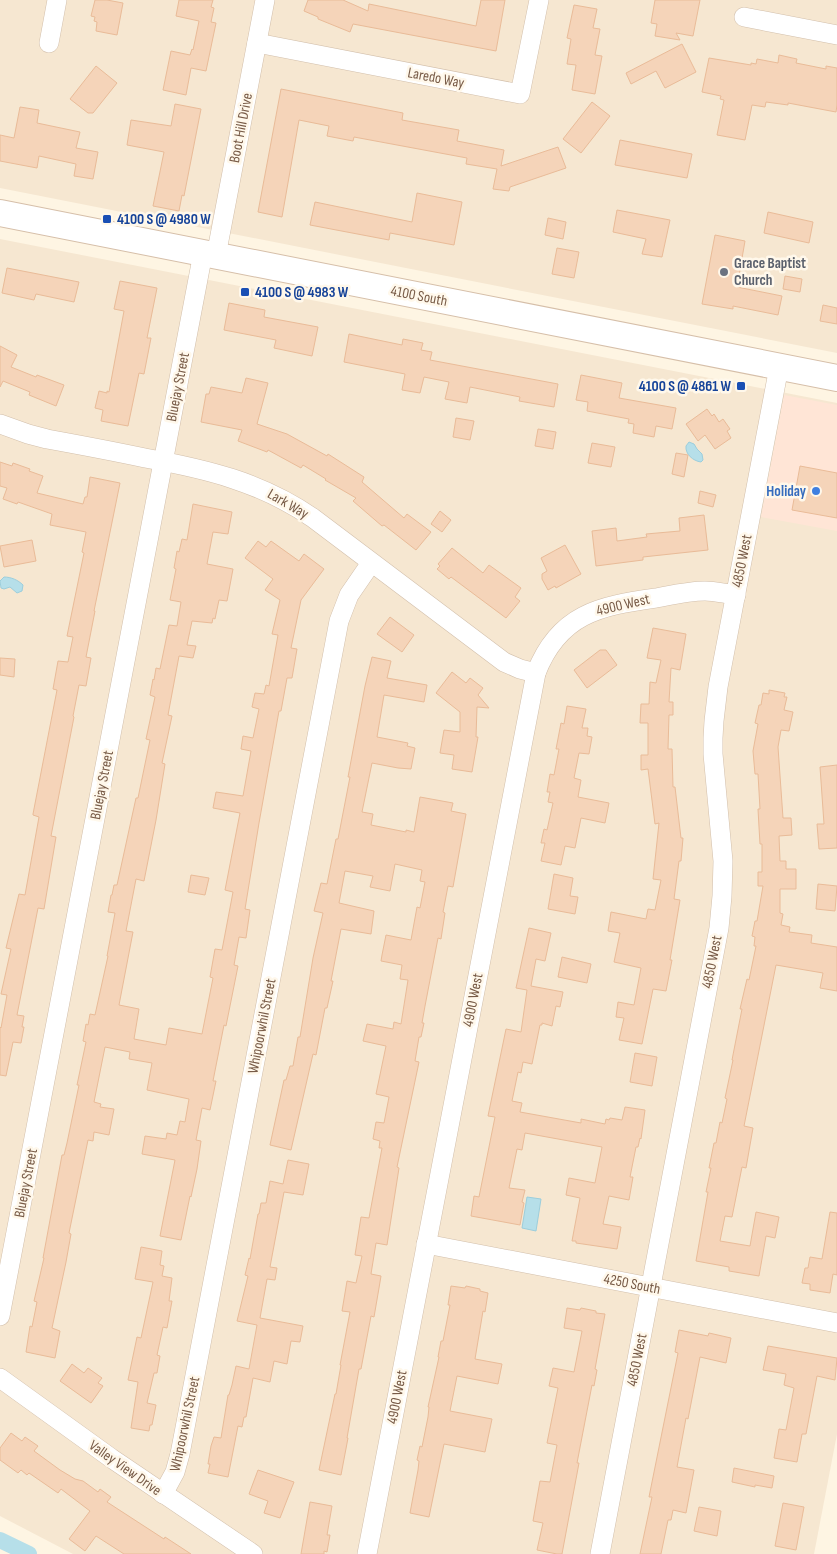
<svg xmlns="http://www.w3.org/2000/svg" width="837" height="1554" font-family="'Sofia Sans Condensed',sans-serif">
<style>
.residential{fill:#f6e7d1}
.commercial{fill:#ffe5d6}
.water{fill:#b6dfe9;stroke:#9ccedc}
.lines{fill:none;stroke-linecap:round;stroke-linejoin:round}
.canal{stroke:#b6dfe9;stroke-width:16}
.building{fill:#f5d4b9;stroke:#e9bb98}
.street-casing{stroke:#d2bfab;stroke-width:20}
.secondary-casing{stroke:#d6bfa9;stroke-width:28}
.street{stroke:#fff;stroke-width:19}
.secondary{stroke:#fff;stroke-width:26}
.transit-dot{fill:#1a4fb4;stroke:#fff8eb;stroke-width:2}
.worship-dot{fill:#6b7280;stroke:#fff8eb;stroke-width:2}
.shop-dot{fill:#3f7fe0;stroke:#fff8eb;stroke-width:2}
.labels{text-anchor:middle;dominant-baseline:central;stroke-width:5;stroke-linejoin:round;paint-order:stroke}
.street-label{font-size:15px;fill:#785b47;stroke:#fff8eb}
.transit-label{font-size:15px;font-weight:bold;fill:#164399;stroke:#fff8eb;text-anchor:start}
.worship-label{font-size:15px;font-weight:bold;fill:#5b616d;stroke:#fff8eb;text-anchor:start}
.shop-label{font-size:15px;font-weight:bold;fill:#366cbe;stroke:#fff8eb;text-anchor:end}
</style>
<rect width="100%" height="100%" fill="#fef5e3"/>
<g class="residential">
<polygon points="0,0 837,0 837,353 0,188"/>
<polygon points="0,239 837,403 837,1434 814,1554 73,1554 0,1516"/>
</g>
<polygon class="commercial" points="784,395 837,405 837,531 761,517"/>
<g class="water">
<path d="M 689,442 L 694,444 L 697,449 L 702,454 L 703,460 L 701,462 C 693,461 685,454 686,446 Z"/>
<path d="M 4,577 C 11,577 18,580 23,585 L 22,591 L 17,593 L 10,587 L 4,589 L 1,588 L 0,581 Z"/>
<polygon points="527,1197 541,1199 536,1231 522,1228"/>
</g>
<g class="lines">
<polyline class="canal" points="0,1540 29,1554"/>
</g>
<g class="building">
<polygon points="95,0 107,0 123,3 117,35 96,31 97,22 94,21 95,17 91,16"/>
<polygon points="179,0 213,0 211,7 214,8 211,22 216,23 206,71 191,68 186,95 163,90 171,51 190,55 192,49 193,50 199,21 176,16"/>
<polygon points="308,0 343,0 368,11 369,4 476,26 481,0 505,0 496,51 353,24 350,32 318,19 318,17 304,11"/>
<polygon points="655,0 700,0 693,36 676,33 680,40 655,36 657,24 651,23"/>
<polygon points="574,5 597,9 593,28 600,29 595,55 602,56 595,94 572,90 576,65 567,64 571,39 567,38"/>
<polygon points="682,44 696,72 665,88 656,71 631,84 626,73"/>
<polygon points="779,55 797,59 796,63 826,69 826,66 837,68 837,105 836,112 788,103 788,105 766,102 765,107 752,105 745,140 717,135 724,100 720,99 721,96 702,92 709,58 751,65 751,63 756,64 757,59 778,63"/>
<polygon points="96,66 117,83 93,113 88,113 70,99"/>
<polygon points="281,89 403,113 402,120 459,130 457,141 504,150 501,166 558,147 566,168 510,187 509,191 493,189 497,169 466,164 467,158 354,137 353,141 327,136 329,126 299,120 282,217 258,212"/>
<polygon points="592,102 610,116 581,153 563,139"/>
<polygon points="175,104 201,109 184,196 182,195 179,211 153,206 164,152 127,145 131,120 171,126"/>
<polygon points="20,107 39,110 37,123 80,132 76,148 98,152 93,179 74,176 76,164 39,156 37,168 0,161 0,135 14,138"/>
<polygon points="620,140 692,154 687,178 615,165"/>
<polygon points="417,193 462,202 454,245 390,233 389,240 310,225 315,202 412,222"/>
<polygon points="617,210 670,220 662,257 642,254 646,239 613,232"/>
<polygon points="768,212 813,222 809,243 764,233"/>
<polygon points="548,218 566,222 563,239 545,235"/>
<polygon points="715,235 745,241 737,287 782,296 778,315 733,306 733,309 702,304"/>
<polygon points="557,248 579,252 574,278 552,274"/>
<polygon points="7,268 79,282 74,302 36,294 34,300 2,293"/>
<polygon points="785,276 802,279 800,292 783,289"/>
<polygon points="120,281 157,288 147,338 151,338 144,374 139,373 128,426 101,421 103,410 95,408 99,391 107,393 107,391 109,392 124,311 114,309"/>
<polygon points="229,303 265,310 264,317 318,327 312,356 274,348 276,340 224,330"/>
<polygon points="823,305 837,308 837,324 820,321"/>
<polygon points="349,334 402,345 403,339 423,343 421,350 432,352 430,360 558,384 554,407 519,401 520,397 470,387 467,403 445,399 449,382 424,377 420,393 402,390 405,374 344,362"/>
<polygon points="0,346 17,355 11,367 36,377 37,375 64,385 56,406 29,395 30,392 3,381 0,387"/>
<polygon points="581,375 622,383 619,398 676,408 672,429 656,426 654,437 633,433 634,424 628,423 629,419 587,411 588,402 576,400"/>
<polygon points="246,378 268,383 257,424 287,434 327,456 328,454 364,477 362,482 404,518 407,514 431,532 416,550 384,525 382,526 353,501 356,498 325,480 326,479 303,465 301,468 268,450 267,452 238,441 242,430 201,422 206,394 209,394 211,387 242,393"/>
<polygon points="707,409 712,416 714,414 719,422 723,419 730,429 727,431 731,438 715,449 705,435 698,441 686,424"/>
<polygon points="456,418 474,421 470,440 453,437"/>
<polygon points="538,429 556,432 553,449 535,446"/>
<polygon points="592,443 615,447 611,467 588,463"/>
<polygon points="676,453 688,455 684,477 672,474"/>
<polygon points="0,462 12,466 13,463 30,469 29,471 43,476 37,493 83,504 85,497 87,497 90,477 120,483 94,611 95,611 86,657 91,658 86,686 79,685 73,716 74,717 51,836 56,837 44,909 38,908 17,1015 24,1016 22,1027 24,1027 21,1043 13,1042 6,1076 0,1075 0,1027 1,1028 7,995 1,994 11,949 6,948 19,894 25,895 39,817 33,815 33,814 57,690 53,689 58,661 68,662 73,637 67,636 84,553 82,552 86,532 50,525 52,514 18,502 17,504 3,499 7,488 0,486"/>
<polygon points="800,466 837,473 837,518 792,510"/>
<polygon points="700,491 716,495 713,507 698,503"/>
<polygon points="193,504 232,512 228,534 213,532 207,564 233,569 227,601 219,600 215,619 213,618 212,623 192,621 187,645 196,646 193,658 179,656 168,715 172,716 162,763 165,764 156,820 144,881 136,879 126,931 133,932 119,1005 139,1009 134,1039 166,1045 169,1028 202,1034 213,978 210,977 215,949 222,950 233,892 225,890 240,813 213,808 216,792 243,796 251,751 241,749 243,736 253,738 259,709 252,707 255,693 264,694 266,685 269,686 278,635 272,634 280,600 265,590 273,579 245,558 258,541 266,547 271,541 299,561 304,554 324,569 301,600 291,648 297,649 292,678 287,678 281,711 279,711 259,823 245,909 250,910 246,938 239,937 234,965 238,966 226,1026 224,1025 213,1081 216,1081 210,1110 202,1108 196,1140 201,1141 197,1169 191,1197 190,1196 181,1240 160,1236 175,1160 142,1154 145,1136 166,1139 167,1133 177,1135 180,1121 185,1122 189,1099 147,1090 152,1063 129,1059 130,1052 105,1047 94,1102 101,1104 100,1107 114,1109 109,1135 94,1132 93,1141 88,1140 69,1233 71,1234 66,1262 52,1328 60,1331 55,1358 26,1352 30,1326 32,1327 37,1302 34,1301 44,1258 43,1258 62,1155 64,1155 67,1143 79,1085 77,1085 86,1042 83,1041 86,1024 88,1025 90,1014 95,1015 108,956 107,956 115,913 108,912 111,895 112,895 114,885 117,885 136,798 138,798 150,740 146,739 155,697 150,695 153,679 154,680 156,668 160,669 169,625 177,626 181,602 170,600 176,569 174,568 177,551 179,552 182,539 187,540"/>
<polygon points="440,511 451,520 442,532 431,524"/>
<polygon points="704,515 708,550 643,557 643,560 596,566 592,531 616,528 617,541 647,537 646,534 680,531 679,518"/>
<polygon points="32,540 36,561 4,567 0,546"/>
<polygon points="565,545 581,574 556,588 555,586 548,590 542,579 542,574 547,571 541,558"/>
<polygon points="452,548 483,573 489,565 521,588 515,597 520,601 506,618 451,577 449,579 437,569 440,566 438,564"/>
<polygon points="390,617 414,635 402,652 377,634"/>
<polygon points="653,628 686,634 680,670 671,668 669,702 673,702 673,715 669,715 668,749 672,749 673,787 675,787 681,838 683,838 681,861 679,861 674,899 680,900 670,960 672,960 666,991 653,989 642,1044 619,1040 624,1018 616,1017 618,1002 634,1005 641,968 614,962 620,933 608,931 611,912 646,919 648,909 655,910 661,880 653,879 659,823 655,824 648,769 641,770 641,755 648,755 648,723 640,723 641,704 649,704 650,682 656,683 661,660 647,658"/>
<polygon points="600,650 606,650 617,665 587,688 574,670"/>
<polygon points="372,657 391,661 387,678 427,685 424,702 384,695 377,737 408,743 407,746 415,748 411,769 398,768 372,763 362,812 373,814 371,825 406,832 406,830 414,832 420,797 453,803 451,811 466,814 453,887 448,886 443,912 445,913 441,939 438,938 425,1006 422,1023 424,1023 421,1037 419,1037 415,1061 419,1062 397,1167 399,1168 387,1245 376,1243 371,1274 381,1276 379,1288 374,1317 371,1316 361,1369 359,1369 347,1438 348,1438 341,1475 319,1470 335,1394 336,1394 341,1365 340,1365 350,1312 342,1311 347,1281 356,1283 362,1256 355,1255 361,1217 369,1218 382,1148 379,1148 380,1141 373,1139 376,1122 384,1123 389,1097 376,1094 386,1046 363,1041 367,1024 393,1029 394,1022 401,1024 408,980 400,979 402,965 381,961 382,955 386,935 411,940 417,907 420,908 425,882 420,881 422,870 395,864 390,891 370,887 373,876 345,871 339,903 374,911 371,934 341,929 331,981 333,981 327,1008 325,1008 316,1055 313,1054 291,1150 270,1145 284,1080 286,1080 290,1066 293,1066 298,1037 300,1037 313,958 323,913 314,911 321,883 327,884 336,839 338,839 350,777 348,777 365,686"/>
<polygon points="0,658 15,659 14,677 0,675"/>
<polygon points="452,672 466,683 470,678 483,688 478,695 489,708 477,707 476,737 478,737 472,772 452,769 454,755 440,753 444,730 460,732 460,712 436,693"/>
<polygon points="769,690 785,693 784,697 787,697 784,710 793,712 789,731 781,730 778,747 783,818 791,818 792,835 779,836 780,861 786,861 786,869 796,869 796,889 780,889 780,913 783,914 781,925 790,927 789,932 812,935 811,943 837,947 837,991 820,988 823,973 776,965 744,1126 753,1128 746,1168 742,1167 732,1217 725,1216 720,1241 750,1246 756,1212 779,1217 775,1238 766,1236 759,1276 729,1271 729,1267 696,1261 708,1192 706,1192 711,1168 709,1168 714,1143 716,1143 720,1122 722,1123 727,1099 725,1098 733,1060 732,1060 742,1009 740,1009 747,979 749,980 756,946 754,946 755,937 752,936 755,921 757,921 763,886 758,886 758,872 762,872 762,844 760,844 759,827 758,809 760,809 758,774 755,774 753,751 758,724 755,723 759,705 761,705 763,693 769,694"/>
<polygon points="567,706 586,709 582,728 588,728 587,736 592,737 589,754 579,753 574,778 581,780 578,797 609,803 605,823 581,818 575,848 565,846 561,865 541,861 545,843 541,843 544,829 547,830 553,803 548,802 550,792 547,792 550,774 554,775 559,749 556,749 561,723 564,724"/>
<polygon points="837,765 837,848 819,849 817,824 824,824 820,767"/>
<polygon points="554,874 573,878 570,896 578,897 575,914 548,909"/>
<polygon points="191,875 209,878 205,895 188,892"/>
<polygon points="818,884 837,886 835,911 816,909"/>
<polygon points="529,928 551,933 545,961 536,959 531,986 563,992 560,1007 556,1006 552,1026 542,1023 542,1025 540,1025 532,1064 523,1062 521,1073 518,1072 512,1101 522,1103 520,1112 581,1123 581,1119 605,1124 606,1119 609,1120 610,1118 622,1120 625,1107 645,1110 641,1139 640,1138 638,1147 636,1147 630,1177 633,1177 629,1200 609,1196 603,1224 621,1227 617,1249 576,1243 576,1241 572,1241 580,1198 566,1195 569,1178 595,1183 602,1147 525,1133 522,1150 517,1149 509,1188 525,1190 522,1202 524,1203 520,1225 471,1216 474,1196 479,1197 495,1117 488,1116 506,1029 521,1032 527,990 516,988"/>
<polygon points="562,957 591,964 587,983 558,977"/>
<polygon points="635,1053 657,1057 652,1086 630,1082"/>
<polygon points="288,1160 309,1164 303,1195 284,1192 270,1267 277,1268 275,1280 267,1279 260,1318 303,1326 300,1342 291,1341 287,1364 274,1361 270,1382 253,1378 246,1417 244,1417 242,1427 238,1426 228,1477 208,1473 210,1464 208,1464 211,1446 214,1437 221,1438 228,1395 229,1395 232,1385 236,1366 249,1369 257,1325 237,1321 248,1276 245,1275 249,1258 250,1259 258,1214 259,1214 261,1203 266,1203 270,1181 283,1184"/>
<polygon points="830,1212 837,1213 837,1275 833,1274 830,1293 810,1290 810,1284 802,1283 805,1268 808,1268 810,1257 822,1259"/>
<polygon points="141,1247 162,1251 160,1265 164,1266 162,1276 172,1278 169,1301 172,1301 167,1328 163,1327 157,1355 160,1356 157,1373 154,1373 147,1403 156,1405 152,1425 150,1425 149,1431 131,1428 138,1382 128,1380 137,1337 141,1338 153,1282 135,1279"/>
<polygon points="451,1286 465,1288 466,1286 480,1289 480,1291 488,1293 485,1312 483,1311 475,1359 502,1364 498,1384 457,1376 450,1411 492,1419 485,1452 444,1444 429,1517 410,1513 418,1470 419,1461 417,1460 420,1446 422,1447 428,1417 429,1407 428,1407 439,1357 438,1357 441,1341 443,1341 450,1305 448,1305"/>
<polygon points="567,1308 580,1310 581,1308 596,1311 596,1313 605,1314 595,1369 597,1370 594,1386 592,1385 577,1463 579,1463 562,1554 557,1554 537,1550 543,1523 533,1521 540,1481 550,1482 557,1445 547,1443 558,1388 549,1386 553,1368 574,1372 582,1331 564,1328"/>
<polygon points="679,1330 708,1336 709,1333 731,1338 726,1363 700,1357 688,1419 686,1418 677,1467 694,1470 686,1513 673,1510 671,1520 668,1520 661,1554 640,1554 652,1497 649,1497 678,1353 675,1352"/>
<polygon points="768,1346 837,1358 835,1380 817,1376 806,1434 802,1434 797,1462 774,1458 779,1429 786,1430 794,1388 784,1385 786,1374 763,1370"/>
<polygon points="72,1364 84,1373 88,1368 102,1378 98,1383 103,1386 91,1403 60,1381"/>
<polygon points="11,1433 22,1441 25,1437 38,1446 34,1451 60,1470 75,1479 83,1481 98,1492 100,1489 111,1497 107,1502 164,1539 165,1537 191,1554 124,1554 96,1536 85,1551 69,1539 90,1511 61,1489 58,1493 29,1473 27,1475 21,1470 18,1473 0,1460 0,1448"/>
<polygon points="734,1468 774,1476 772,1488 755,1485 755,1487 732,1482"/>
<polygon points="258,1470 294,1482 280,1518 264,1513 268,1501 249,1494"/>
<polygon points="310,1502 332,1506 327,1535 330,1535 327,1552 324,1551 324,1554 301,1554"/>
<polygon points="783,1503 804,1507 796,1550 775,1546"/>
<polygon points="699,1507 721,1511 717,1536 694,1531"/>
</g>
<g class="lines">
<defs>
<g id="street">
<polyline points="744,17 837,35"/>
<polyline points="49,43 57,0"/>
<polyline points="257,43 520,94 539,0"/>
<polyline points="216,256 265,0"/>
<path d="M 0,424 L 28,434 L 47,439 C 80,445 112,451 145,458 C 206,469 261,482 313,518 L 504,662 L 520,669 L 536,673"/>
<polyline points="426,1244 837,1323"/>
<polyline points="0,1316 203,253"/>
<polyline points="0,1378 111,1458 253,1554"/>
<polyline points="163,1494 175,1472 180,1454 339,621 349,595 371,563"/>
<path d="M 367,1554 L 536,673 C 559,614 599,606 656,598 C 672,595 689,591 705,591 C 715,591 726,594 736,595"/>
<polyline points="600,1554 719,928 722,896 723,861 713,754 713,738 714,721 718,687 779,367"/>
</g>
<polyline id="secondary" points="0,213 837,378"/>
</defs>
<use href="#street" class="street-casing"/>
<use href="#secondary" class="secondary-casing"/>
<use href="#street" class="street"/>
<use href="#secondary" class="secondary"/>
</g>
<g class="transit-dot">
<rect x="102" y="214" width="10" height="10" rx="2.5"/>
<rect x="240" y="287" width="10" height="10" rx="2.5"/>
<rect x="736" y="381" width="10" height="10" rx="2.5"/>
</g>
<circle class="worship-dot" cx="724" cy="272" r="5"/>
<circle class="shop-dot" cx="816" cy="491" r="5"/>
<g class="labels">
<g class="street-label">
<text transform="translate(436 78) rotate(11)">Laredo Way</text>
<text transform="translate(241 128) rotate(-79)">Boot Hill Drive</text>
<text transform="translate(419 296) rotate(11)">4100 South</text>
<text transform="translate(178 387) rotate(-79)">Bluejay Street</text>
<text transform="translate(288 504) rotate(30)">Lark Way</text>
<text transform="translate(742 561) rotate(-79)">4850 West</text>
<text transform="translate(623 605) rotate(-13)">4900 West</text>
<text transform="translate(102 785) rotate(-79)">Bluejay Street</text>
<text transform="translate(712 962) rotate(-79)">4850 West</text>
<text transform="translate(473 1000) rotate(-79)">4900 West</text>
<text transform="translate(262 1026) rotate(-79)">Whipoorwhil Street</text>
<text transform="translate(26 1183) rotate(-79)">Bluejay Street</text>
<text transform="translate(632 1284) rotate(11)">4250 South</text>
<text transform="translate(637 1360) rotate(-79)">4850 West</text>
<text transform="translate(397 1397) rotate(-79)">4900 West</text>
<text transform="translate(185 1424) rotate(-78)">Whipoorwhil Street</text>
<text transform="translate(125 1468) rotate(35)">Valley View Drive</text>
</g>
<g class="transit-label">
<text x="117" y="219">4100 S @ 4980 W</text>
<text x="255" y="292">4100 S @ 4983 W</text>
<text x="731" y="386" text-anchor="end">4100 S @ 4861 W</text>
</g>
<g class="worship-label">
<text x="734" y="263">Grace Baptist<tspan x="734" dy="17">Church</tspan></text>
</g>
<g class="shop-label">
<text x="806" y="491">Holiday</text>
</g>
</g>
</svg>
